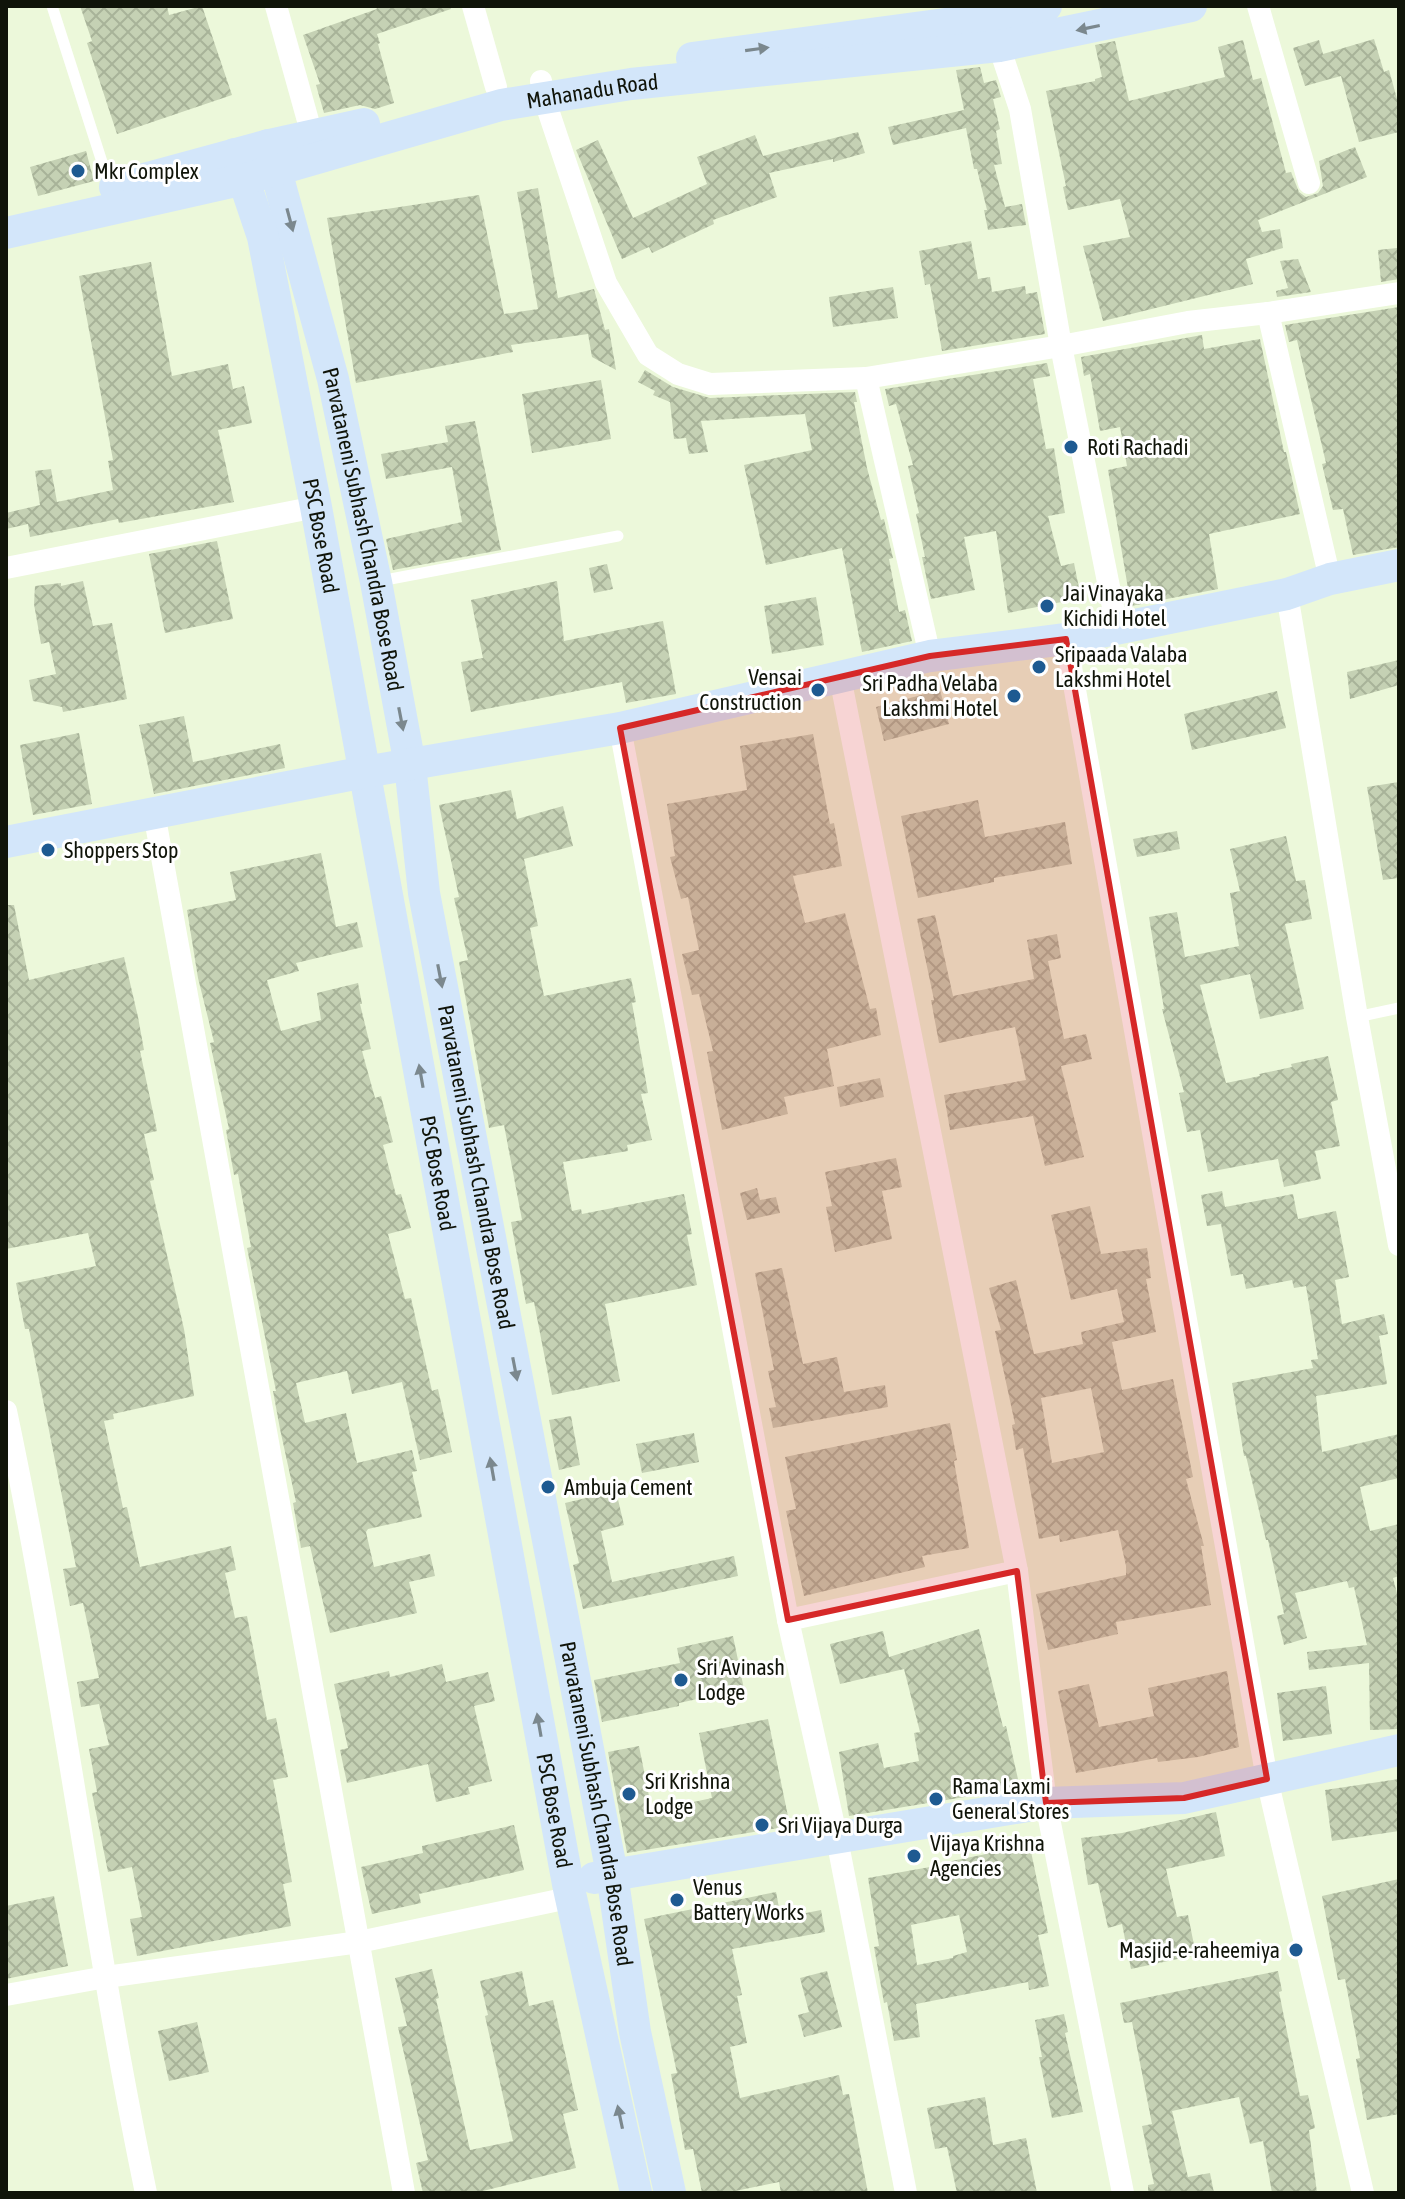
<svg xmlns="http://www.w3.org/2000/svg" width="1405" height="2199" font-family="'Asap Condensed',sans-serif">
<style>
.building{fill:url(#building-cross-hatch);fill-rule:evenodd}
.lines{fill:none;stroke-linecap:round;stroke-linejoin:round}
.lane{stroke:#fff;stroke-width:11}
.street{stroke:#fff;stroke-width:22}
.secondary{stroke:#d3e6fa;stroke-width:32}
.oneway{fill:#7b888e}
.marked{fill:#d62828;fill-opacity:0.2;stroke:#d62828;stroke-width:6;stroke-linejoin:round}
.poi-dot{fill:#1e5a91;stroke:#fff;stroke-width:3}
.labels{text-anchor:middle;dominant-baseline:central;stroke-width:6;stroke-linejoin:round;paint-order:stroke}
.street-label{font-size:22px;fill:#101409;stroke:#fff}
.poi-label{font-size:22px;fill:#101409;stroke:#fff;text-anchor:start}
</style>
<defs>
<pattern id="building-cross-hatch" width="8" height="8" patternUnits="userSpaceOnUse" patternTransform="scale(2)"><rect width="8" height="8" fill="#c5d1b4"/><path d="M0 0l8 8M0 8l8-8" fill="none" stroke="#a8b399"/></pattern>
</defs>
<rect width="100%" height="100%" fill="#ecf8da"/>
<g class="building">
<polygon points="80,6 167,6 169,15 202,6 232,95 117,134 87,43 92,41"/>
<polygon points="375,6 450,6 451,9 377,34 380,43 378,44 394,103 375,109 360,105 324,113 316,85 320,84 303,35 377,9"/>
<polygon points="1374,39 1384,72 1389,70 1399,106 1399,132 1359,142 1341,76 1305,86 1293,48 1319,40 1323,54"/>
<polygon points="1243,40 1253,80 1261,78 1286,173 1291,172 1299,192 1306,197 1318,193 1323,186 1319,161 1355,147 1367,177 1258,220 1262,232 1280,229 1283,248 1246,259 1253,284 1103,321 1083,246 1130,237 1120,199 1068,210 1063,187 1066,186 1046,91 1095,81 1095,79 1102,77 1095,45 1115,41 1129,101 1225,77 1218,47"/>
<polygon points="980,67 984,83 996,80 1001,97 993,99 1000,129 996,131 1002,164 994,165 1005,207 1022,204 1026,225 988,230 984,210 987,210 977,169 974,169 966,128 893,145 888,127 964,110 956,70"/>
<polygon points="858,132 865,153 833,162 833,159 769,173 777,197 713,220 714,224 652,253 649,247 622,259 576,150 598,140 633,218 707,184 697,157 755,135 763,156"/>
<polygon points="86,151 94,181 38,196 30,167"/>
<polygon points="538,188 558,298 594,289 605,330 609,329 616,370 592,357 588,334 511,345 513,352 356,383 327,218 479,195 504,314 538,309 517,192"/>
<polygon points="971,241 978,279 990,277 992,292 1025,286 1026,294 1037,292 1045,334 942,351 930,284 925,285 919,251"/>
<polygon points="1397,248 1399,279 1381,282 1378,250"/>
<polygon points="1298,259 1311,292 1277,297 1276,291 1288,288 1280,261"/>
<polygon points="151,262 172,376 228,364 233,389 244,386 252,423 218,430 234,502 119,523 118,519 30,537 28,524 6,529 6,513 40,505 35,471 51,469 57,502 113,490 108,461 113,460 79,276"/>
<polygon points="893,287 898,318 833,327 829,297"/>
<polygon points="1399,307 1399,547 1353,555 1343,509 1333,510 1322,464 1326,463 1297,340 1289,342 1285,325"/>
<polygon points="1202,335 1204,349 1260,339 1284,452 1286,452 1300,514 1209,534 1218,589 1131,606 1108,470 1127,466 1120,427 1100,431 1090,374 1084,376 1081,357"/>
<polygon points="1047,363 1050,376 1033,379 1046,449 1054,448 1065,513 1048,516 1061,566 1074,563 1081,598 1008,613 996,531 964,537 975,590 931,599 922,557 925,557 916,514 919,513 908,466 913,465 896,404 889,406 885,389"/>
<polygon points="645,370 673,387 710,398 855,392 857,402 854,402 867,468 881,520 884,519 893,558 889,559 899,612 905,610 912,641 862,652 842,548 766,565 744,465 812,450 805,414 701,421 708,452 689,454 686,438 674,439 670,402 653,395 655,391 638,382"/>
<polygon points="601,380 611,439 532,453 522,394"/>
<polygon points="475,421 501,550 393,570 386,539 462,522 452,467 386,479 381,454 448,442 445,426"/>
<polygon points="217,541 233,619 165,633 149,554"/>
<polygon points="607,564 613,589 594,593 589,568"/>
<polygon points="83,581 93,626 112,623 127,699 63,712 62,707 33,701 29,680 56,674 49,642 41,644 34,604 35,586 61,583 61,586"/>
<polygon points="557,581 564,641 663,621 676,694 626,703 622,682 471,712 461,662 483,658 471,600"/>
<polygon points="816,597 824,645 772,654 764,606"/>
<polygon points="1399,660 1399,685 1350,699 1347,672"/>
<polygon points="940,690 949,724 884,741 876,707"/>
<polygon points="1277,691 1286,728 1192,750 1184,714"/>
<polygon points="184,716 193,762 280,744 285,768 154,794 139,725"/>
<polygon points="79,733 92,804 33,815 20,745"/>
<polygon points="813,734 830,824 834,823 842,866 793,876 805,923 845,913 870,1009 876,1008 881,1035 827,1049 834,1086 784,1097 788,1114 722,1130 707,1052 713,1051 699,994 692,995 682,954 699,950 688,897 681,899 670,857 675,856 667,804 747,790 740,746"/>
<polygon points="1399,782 1399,878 1383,880 1367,787"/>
<polygon points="511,790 517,819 563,806 573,846 524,859 538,926 530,928 544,996 631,978 636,1002 632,1003 648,1093 641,1094 652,1140 627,1145 628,1151 563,1162 572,1211 581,1209 582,1214 684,1194 692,1234 687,1235 697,1285 605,1304 620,1381 552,1395 534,1302 526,1304 511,1222 522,1220 504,1125 489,1128 459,962 468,960 454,898 459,897 439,805"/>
<polygon points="978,800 985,837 1065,822 1072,864 994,878 994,882 918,898 901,816"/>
<polygon points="1177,831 1180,849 1137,857 1133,839"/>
<polygon points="1286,836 1296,881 1305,880 1312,919 1285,924 1304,1009 1260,1019 1250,974 1200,985 1226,1083 1260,1076 1259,1074 1292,1067 1291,1064 1328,1056 1338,1100 1331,1102 1340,1146 1315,1151 1321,1179 1284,1187 1278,1159 1208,1172 1200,1130 1187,1132 1179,1093 1184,1092 1162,1009 1164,1009 1149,917 1177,912 1185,957 1239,946 1230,893 1240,891 1230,849"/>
<polygon points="321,853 336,927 357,922 363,947 296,963 299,971 267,980 281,1031 321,1020 317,993 358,983 362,1004 360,1004 371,1049 362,1051 375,1098 381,1096 393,1142 383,1145 396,1195 401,1194 411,1228 388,1234 405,1299 411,1298 432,1391 438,1389 452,1452 420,1460 402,1382 352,1394 347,1371 296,1383 305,1423 346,1413 357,1463 412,1450 417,1471 412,1472 422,1517 368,1529 366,1532 374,1567 430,1554 435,1576 409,1582 417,1613 330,1633 310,1546 301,1548 293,1503 296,1502 280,1429 273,1391 276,1391 247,1248 251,1247 238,1174 234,1175 226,1130 229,1129 210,1043 214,1042 198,978 187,910 236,900 230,872"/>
<polygon points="6,905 14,905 29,980 124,957 138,1017 144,1050 140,1051 157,1131 144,1134 154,1180 150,1181 184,1329 194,1396 113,1414 114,1419 104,1421 123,1508 127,1507 140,1567 231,1546 236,1570 225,1573 235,1618 247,1616 267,1720 276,1718 288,1777 273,1780 292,1882 283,1884 291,1926 137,1956 130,1919 142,1917 132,1867 108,1872 92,1793 97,1792 89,1749 109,1745 99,1704 81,1707 77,1682 99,1678 83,1603 70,1606 63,1569 76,1567 29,1329 25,1329 16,1283 96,1266 88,1233 6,1249"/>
<polygon points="935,915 953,996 1034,979 1027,940 1057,934 1061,958 1048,961 1064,1039 1086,1034 1092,1059 1061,1066 1084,1157 1045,1166 1033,1116 950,1130 944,1095 1026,1080 1015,1027 939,1043 931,1000 934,1000 917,919"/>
<polygon points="880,1078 884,1097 840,1107 837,1087"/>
<polygon points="896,1158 902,1187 882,1191 892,1239 835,1252 826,1207 832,1206 825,1172"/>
<polygon points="757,1188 760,1200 776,1197 780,1213 747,1220 740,1193"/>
<polygon points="1222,1191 1225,1207 1293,1194 1298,1219 1336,1211 1349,1277 1335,1280 1342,1324 1384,1314 1388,1334 1379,1336 1387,1384 1316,1396 1322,1452 1399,1434 1399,1478 1360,1487 1370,1531 1399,1524 1399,1576 1393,1578 1399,1601 1399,1729 1370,1730 1369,1663 1309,1670 1307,1652 1367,1645 1354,1587 1349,1588 1347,1581 1295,1593 1307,1638 1284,1645 1277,1616 1284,1614 1268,1540 1266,1540 1246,1456 1244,1456 1232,1383 1313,1368 1311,1360 1318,1359 1306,1286 1294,1288 1292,1280 1246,1289 1243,1274 1231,1276 1221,1224 1207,1226 1201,1195"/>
<path d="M 1090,1206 L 1101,1254 L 1147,1248 L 1151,1278 L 1146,1279 L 1156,1332 L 1112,1342 L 1122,1390 L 1173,1379 L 1193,1477 L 1186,1479 L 1204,1546 L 1201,1546 L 1211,1605 L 1116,1622 L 1118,1634 L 1048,1650 L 1036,1594 L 1126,1575 L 1126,1566 L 1118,1530 L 1060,1542 L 1059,1535 L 1039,1539 L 1023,1448 L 1016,1450 L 1012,1425 L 1015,1424 L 995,1331 L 1001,1330 L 989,1288 L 1016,1280 L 1034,1354 L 1083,1344 L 1081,1332 L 1124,1322 L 1117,1289 L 1071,1300 L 1051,1215 ZM 1091,1388 L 1104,1452 L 1052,1463 L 1041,1398 Z"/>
<polygon points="782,1268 803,1364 837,1357 844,1392 885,1385 888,1407 773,1428 769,1408 776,1407 768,1371 774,1370 755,1273"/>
<polygon points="571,1416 580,1465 559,1470 549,1420"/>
<polygon points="950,1423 957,1460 954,1461 969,1548 922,1556 925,1567 804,1596 786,1511 796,1509 785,1457"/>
<polygon points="694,1433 699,1462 642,1473 636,1444"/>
<polygon points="616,1491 624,1525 601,1531 612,1582 734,1556 738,1576 583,1609 573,1565 579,1563 565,1503"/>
<polygon points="979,1629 1003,1727 1006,1726 1020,1788 849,1816 839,1752 878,1743 884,1768 919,1761 914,1733 920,1732 904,1669 840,1684 830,1644 883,1631 889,1657"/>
<polygon points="733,1636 744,1689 679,1703 679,1706 602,1722 594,1680 680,1663 677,1648"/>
<polygon points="442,1664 446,1682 488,1672 495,1701 474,1706 492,1781 468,1787 470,1794 436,1802 428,1764 347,1783 340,1750 348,1748 334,1684 389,1671 390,1677"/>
<polygon points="1227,1671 1239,1747 1198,1757 1158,1762 1157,1758 1076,1773 1058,1691 1089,1684 1099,1727 1154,1716 1148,1688"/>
<polygon points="1326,1686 1332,1734 1283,1741 1277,1693"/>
<polygon points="768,1719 790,1826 627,1853 608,1752 639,1746 652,1811 712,1798 699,1733"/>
<polygon points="1399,1779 1399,1831 1332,1841 1325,1790"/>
<polygon points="1216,1812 1225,1856 1166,1869 1177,1917 1188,1915 1196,1955 1131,1969 1122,1924 1108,1928 1098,1883 1088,1885 1081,1838 1122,1833"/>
<polygon points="514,1825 524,1870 419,1894 421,1903 372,1914 361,1867 423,1853 422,1846"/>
<path d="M 1029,1842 L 1048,1933 L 1038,1935 L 1049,1986 L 1029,1990 L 1028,1982 L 916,2004 L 920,2037 L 894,2041 L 887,2002 L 884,2003 L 874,1947 L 879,1946 L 868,1878 L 947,1864 L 947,1862 L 986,1854 L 986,1851 ZM 959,1915 L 967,1952 L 953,1956 L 953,1958 L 917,1965 L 911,1925 Z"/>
<polygon points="1399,1879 1399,2114 1367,2120 1356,2059 1360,2058 1345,1979 1338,1980 1322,1896"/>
<polygon points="776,1892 781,1918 821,1910 825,1932 732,1949 742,1995 737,1996 747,2043 730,2047 740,2098 839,2075 843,2095 849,2094 868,2193 781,2193 779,2182 726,2193 702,2193 693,2149 685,2150 671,2074 677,2073 644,1919"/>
<polygon points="54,1896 68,1966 6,1979 6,1906"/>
<polygon points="432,1969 439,1998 436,1999 470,2150 513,2141 485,2016 488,2015 480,1981 522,1971 529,2006 553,2000 578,2110 563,2114 576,2168 475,2193 423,2193 416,2163 428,2160 398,2027 407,2026 395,1978"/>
<polygon points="827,1971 842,2027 804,2037 798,2015 809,2012 800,1978"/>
<polygon points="1278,1971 1282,1991 1279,1992 1300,2096 1308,2095 1315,2128 1309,2130 1317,2193 1272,2193 1263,2141 1250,2144 1239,2097 1172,2111 1188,2177 1210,2173 1214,2193 1148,2193 1148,2185 1154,2184 1142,2126 1152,2124 1132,2022 1124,2023 1120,2003"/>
<polygon points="1064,2014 1068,2032 1065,2033 1083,2112 1052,2118 1039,2057 1042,2057 1035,2020"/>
<polygon points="197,2022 209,2072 169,2081 158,2031"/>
<polygon points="985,2097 993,2145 1026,2138 1037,2193 957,2193 947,2147 935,2149 927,2108"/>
</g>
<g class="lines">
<g class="lane">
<polyline points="52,6 110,187"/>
<polyline points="380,581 618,536"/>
<polyline points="1357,1017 1399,1008"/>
</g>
<g class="street">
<polyline points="276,6 312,135"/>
<polyline points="473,6 496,87"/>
<polyline points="1258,6 1309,183"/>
<polyline points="999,46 1020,109 1061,346 1117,627"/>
<polyline points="541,81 544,98 606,283 648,355 678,374 710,384 866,378 1061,346 1188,322 1268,313 1399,293"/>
<polyline points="1268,313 1330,579"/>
<polyline points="866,378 930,656"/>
<polyline points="6,568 316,507"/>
<polyline points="1287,594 1357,1017 1399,1245"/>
<polyline points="1066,639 1267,1779 1363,2193"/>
<polyline points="620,728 788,1620 1017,1571 840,677"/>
<polyline points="154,813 404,2193"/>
<path d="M 6,1411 C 61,1670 92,1934 146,2193"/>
<polyline points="1017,1571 1046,1803 1123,2193"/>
<polyline points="788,1620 837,1839 906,2193"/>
<polyline points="6,1995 106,1977 359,1942 573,1897"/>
</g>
<g class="secondary">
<polyline points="692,58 997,17 1046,6"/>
<path id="s1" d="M 269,145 L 333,379 L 376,582 L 410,765 L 424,893 L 612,1874 L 635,2032 L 670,2193"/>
<path id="s2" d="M 235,154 L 263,237 L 316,507 L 568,1884 L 636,2193"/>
<polyline points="115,187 269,145 364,124"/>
<path id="s3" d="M 6,233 L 245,179 L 501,105 L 631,84 L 999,46 L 1191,6"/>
<polyline points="6,842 365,772 620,728 930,656 1066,639 1287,594 1330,579 1399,565"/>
<polyline points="594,1878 1046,1803 1184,1798 1399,1750"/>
</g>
</g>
<defs><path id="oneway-solid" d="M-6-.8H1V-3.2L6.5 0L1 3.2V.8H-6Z" transform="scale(2)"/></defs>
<g class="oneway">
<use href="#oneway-solid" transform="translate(1088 28) rotate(168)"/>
<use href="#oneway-solid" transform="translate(757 49) rotate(-8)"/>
<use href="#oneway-solid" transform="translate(290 220) rotate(75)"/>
<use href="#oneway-solid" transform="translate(401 719) rotate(79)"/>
<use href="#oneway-solid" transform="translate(440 976) rotate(79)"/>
<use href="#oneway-solid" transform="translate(421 1076) rotate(-100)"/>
<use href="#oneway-solid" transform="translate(515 1369) rotate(79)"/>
<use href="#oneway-solid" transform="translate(492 1469) rotate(-100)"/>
<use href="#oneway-solid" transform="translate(539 1725) rotate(-100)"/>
<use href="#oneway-solid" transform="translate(620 2117) rotate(-102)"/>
</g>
<path class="marked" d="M 1066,639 L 1267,1779 L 1184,1798 L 1046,1803 L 1017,1571 L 788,1620 L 620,728 L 930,656 Z"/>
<g class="poi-dot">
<circle cx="78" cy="171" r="8"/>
<circle cx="1071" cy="447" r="8"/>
<circle cx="1047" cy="606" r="8"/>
<circle cx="1039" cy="667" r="8"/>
<circle cx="818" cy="690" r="8"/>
<circle cx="1014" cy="696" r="8"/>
<circle cx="48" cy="850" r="8"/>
<circle cx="548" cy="1487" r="8"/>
<circle cx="681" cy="1680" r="8"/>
<circle cx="629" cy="1794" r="8"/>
<circle cx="936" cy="1799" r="8"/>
<circle cx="762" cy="1825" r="8"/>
<circle cx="914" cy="1856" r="8"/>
<circle cx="677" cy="1900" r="8"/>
<circle cx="1296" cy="1950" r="8"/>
</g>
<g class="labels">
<g class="street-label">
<text stroke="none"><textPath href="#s3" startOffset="604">Mahanadu Road</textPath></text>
<text stroke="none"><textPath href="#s1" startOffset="396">Parvataneni Subhash Chandra Bose Road</textPath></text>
<text stroke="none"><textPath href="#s2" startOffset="392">PSC Bose Road</textPath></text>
<text stroke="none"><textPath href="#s1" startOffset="1044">Parvataneni Subhash Chandra Bose Road</textPath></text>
<text stroke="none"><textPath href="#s2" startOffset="1040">PSC Bose Road</textPath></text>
<text stroke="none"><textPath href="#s1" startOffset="1692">Parvataneni Subhash Chandra Bose Road</textPath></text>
<text stroke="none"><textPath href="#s2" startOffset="1688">PSC Bose Road</textPath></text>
</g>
<g class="poi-label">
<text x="94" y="171">Mkr Complex</text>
<text x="1087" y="447">Roti Rachadi</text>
<text x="1063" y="593">Jai Vinayaka<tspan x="1063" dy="25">Kichidi Hotel</tspan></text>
<text x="1055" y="654">Sripaada Valaba<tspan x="1055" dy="25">Lakshmi Hotel</tspan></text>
<text x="802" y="677" text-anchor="end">Vensai<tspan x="802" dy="25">Construction</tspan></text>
<text x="998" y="683" text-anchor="end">Sri Padha Velaba<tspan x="998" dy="25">Lakshmi Hotel</tspan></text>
<text x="64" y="850">Shoppers Stop</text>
<text x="564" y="1487">Ambuja Cement</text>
<text x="697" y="1667">Sri Avinash<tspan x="697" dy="25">Lodge</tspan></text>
<text x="645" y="1781">Sri Krishna<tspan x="645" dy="25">Lodge</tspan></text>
<text x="952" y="1786">Rama Laxmi<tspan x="952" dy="25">General Stores</tspan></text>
<text x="778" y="1825">Sri Vijaya Durga</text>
<text x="930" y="1843">Vijaya Krishna<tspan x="930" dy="25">Agencies</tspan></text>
<text x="693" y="1887">Venus<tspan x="693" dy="25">Battery Works</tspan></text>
<text x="1280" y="1950" text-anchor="end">Masjid-e-raheemiya</text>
</g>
</g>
<rect width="1405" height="2199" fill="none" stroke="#101409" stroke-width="16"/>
</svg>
